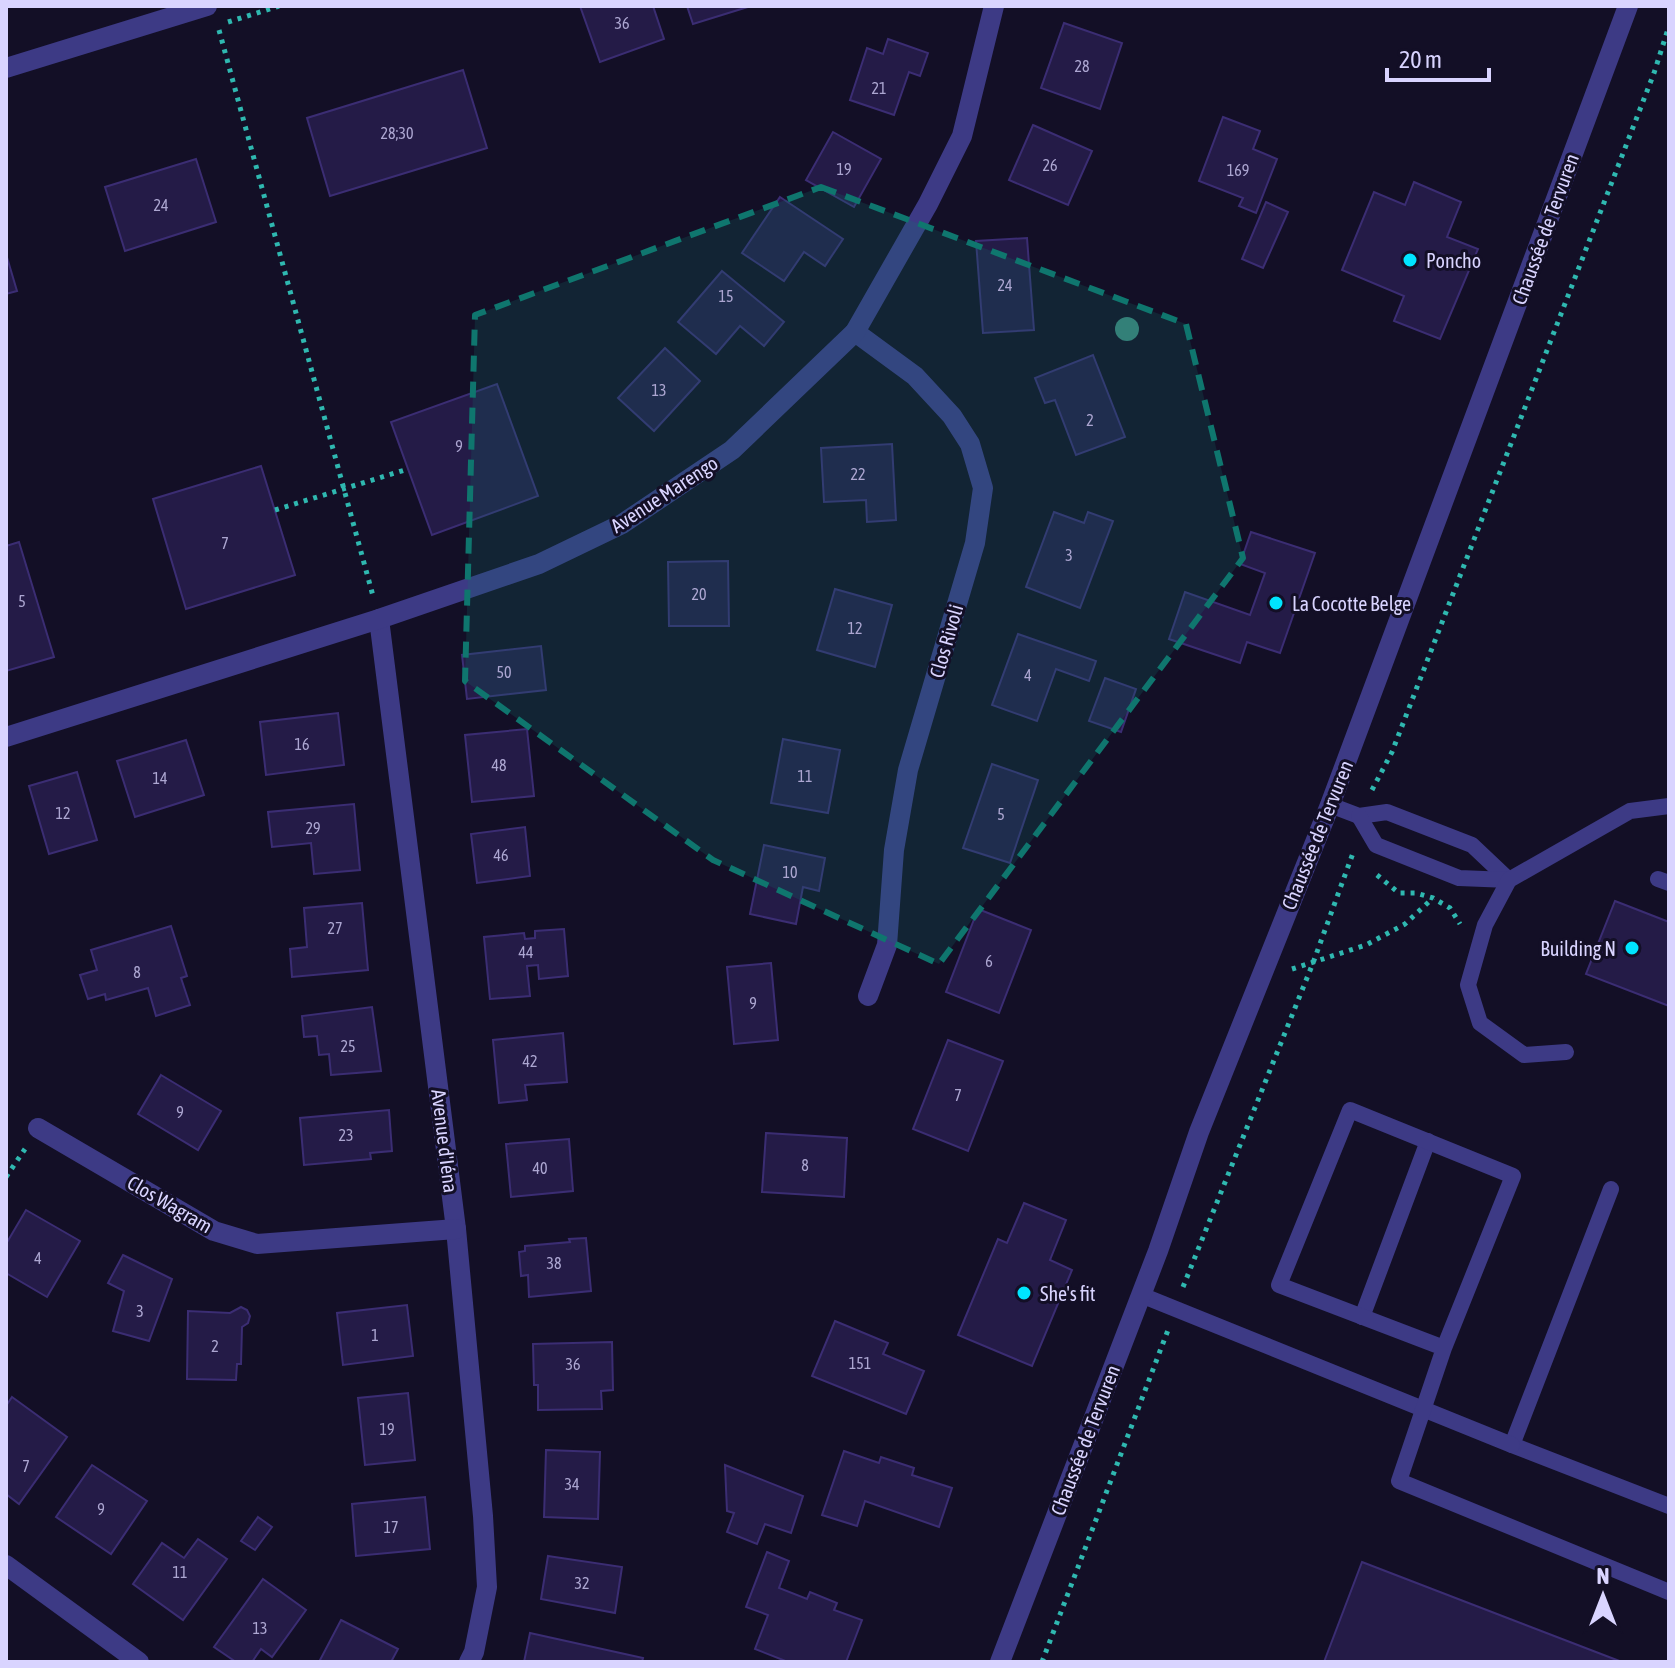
<svg xmlns="http://www.w3.org/2000/svg" width="1675" height="1668" font-family="'Asap Condensed',sans-serif">
<style>
.building{fill:#241b47;stroke:#3b2d73;stroke-width:2}
.lines{fill:none;stroke-linecap:round;stroke-linejoin:round}
.path{stroke:#2fb8b0;stroke-width:5;stroke-dasharray:4 6;stroke-linecap:butt}
.service{stroke:#3d3a85;stroke-width:16}
.minor{stroke:#3d3a85;stroke-width:20}
.tertiary{stroke:#3d3a85;stroke-width:20}
.tree{fill:#3d827b}
.marked{fill:#0f766e;fill-opacity:0.2;stroke:#0f766e;stroke-width:6;stroke-dasharray:16 10;stroke-linejoin:round}
.poi-dot{fill:#00e5ff;stroke:#130f26;stroke-width:3}
.labels{text-anchor:middle;dominant-baseline:central;stroke-width:6;stroke-linejoin:round;paint-order:stroke}
.number-label{font-size:16px;fill:#aca6d1}
.street-label{font-size:20px;fill:#d9d4ff;stroke:#130f26}
.poi-label{font-size:20px;fill:#d9d4ff;stroke:#130f26;text-anchor:start}
</style>
<rect width="100%" height="100%" fill="#130f26"/>
<g class="building">
<polygon points="580,6 653,6 664,39 600,62"/>
<polygon points="687,6 751,6 693,24"/>
<polygon points="1064,23 1122,43 1100,109 1041,88"/>
<polygon points="888,39 928,53 920,76 909,72 894,115 850,100 867,48 883,54"/>
<polygon points="463,70 487,148 330,196 307,118"/>
<polygon points="1223,117 1260,131 1253,149 1277,159 1256,213 1239,206 1243,198 1199,181"/>
<polygon points="1033,125 1092,151 1068,205 1009,180"/>
<polygon points="833,132 881,159 854,207 806,180"/>
<polygon points="196,159 216,222 125,251 105,187"/>
<polygon points="1414,182 1461,202 1447,237 1478,249 1440,339 1394,321 1404,296 1342,270 1374,192 1405,205"/>
<polygon points="780,197 843,239 825,266 804,252 784,281 742,253"/>
<polygon points="1266,202 1288,212 1263,268 1242,259"/>
<polygon points="1027,238 1034,330 983,333 976,241"/>
<polygon points="6,254 17,291 6,294"/>
<polygon points="722,271 784,322 764,346 740,326 716,354 678,322"/>
<polygon points="665,348 700,381 654,431 618,398"/>
<polygon points="1093,355 1125,437 1076,455 1055,400 1045,403 1035,378"/>
<polygon points="497,384 538,496 432,535 391,422"/>
<polygon points="892,444 896,520 867,522 866,500 824,502 821,448"/>
<polygon points="261,466 295,575 186,609 153,499"/>
<polygon points="1054,512 1084,523 1088,512 1113,521 1080,608 1026,587"/>
<polygon points="1251,532 1315,553 1280,653 1247,642 1240,663 1169,639 1185,592 1250,615 1265,573 1240,564"/>
<polygon points="19,542 54,657 6,671 6,546"/>
<polygon points="728,561 729,626 669,626 668,562"/>
<polygon points="835,589 892,605 875,667 817,650"/>
<polygon points="1018,634 1096,661 1089,681 1056,669 1037,721 992,705"/>
<polygon points="541,646 546,690 467,699 462,655"/>
<polygon points="1105,678 1136,689 1121,732 1089,721"/>
<polygon points="338,713 344,765 266,775 260,722"/>
<polygon points="527,729 534,796 472,802 465,735"/>
<polygon points="783,739 840,750 828,813 771,803"/>
<polygon points="186,740 204,795 135,817 117,761"/>
<polygon points="992,764 1038,780 1010,863 963,848"/>
<polygon points="77,772 97,840 49,854 29,786"/>
<polygon points="354,804 360,870 314,874 311,843 272,847 268,812"/>
<polygon points="525,827 530,876 477,883 471,834"/>
<polygon points="764,845 825,858 819,891 803,887 796,924 750,914"/>
<polygon points="1615,901 1669,922 1669,1006 1586,974"/>
<polygon points="362,903 368,970 292,977 290,949 307,947 304,908"/>
<polygon points="978,909 1031,930 999,1013 946,992"/>
<polygon points="171,926 187,976 181,978 190,1005 156,1016 148,988 106,1000 105,994 88,999 80,975 97,970 91,950"/>
<polygon points="564,929 568,976 539,979 538,965 527,966 530,996 490,999 484,937 524,933 525,939 535,938 535,931"/>
<polygon points="771,963 778,1040 734,1044 727,967"/>
<polygon points="372,1007 381,1071 331,1075 329,1054 319,1055 317,1036 304,1037 302,1016"/>
<polygon points="563,1033 567,1082 525,1085 527,1100 499,1103 493,1040"/>
<polygon points="948,1040 1003,1061 968,1151 913,1129"/>
<polygon points="161,1075 221,1111 198,1150 138,1114"/>
<polygon points="389,1110 392,1151 370,1153 371,1159 304,1165 300,1118"/>
<polygon points="766,1133 847,1138 844,1197 762,1192"/>
<polygon points="569,1139 573,1191 511,1197 506,1144"/>
<polygon points="1024,1203 1066,1220 1050,1260 1072,1270 1032,1366 958,1335 998,1239 1007,1243"/>
<polygon points="26,1210 80,1241 47,1297 6,1273 6,1244"/>
<polygon points="586,1238 591,1291 529,1297 528,1275 521,1276 519,1252 525,1251 525,1246 570,1242 569,1239"/>
<polygon points="123,1255 172,1279 149,1341 113,1331 124,1291 108,1283"/>
<polygon points="407,1305 413,1356 343,1365 337,1313"/>
<polygon points="241,1307 247,1310 250,1316 248,1323 242,1327 241,1364 237,1364 236,1380 187,1379 188,1311 230,1313"/>
<polygon points="835,1321 888,1343 883,1354 924,1371 906,1414 812,1376"/>
<polygon points="612,1342 613,1390 601,1391 602,1409 538,1410 538,1385 534,1385 533,1344"/>
<polygon points="408,1393 415,1460 365,1465 358,1398"/>
<polygon points="12,1397 67,1437 19,1504 6,1494 6,1406"/>
<polygon points="546,1450 600,1452 598,1519 544,1517"/>
<polygon points="844,1451 879,1463 881,1457 914,1468 912,1475 952,1488 939,1527 865,1501 857,1526 822,1515"/>
<polygon points="92,1465 147,1501 111,1554 56,1517"/>
<polygon points="725,1465 803,1496 791,1533 765,1524 757,1544 727,1532 734,1513 727,1511"/>
<polygon points="425,1497 430,1549 356,1556 352,1504"/>
<polygon points="258,1517 272,1527 255,1550 241,1541"/>
<polygon points="198,1539 227,1559 183,1620 133,1584 162,1543 184,1558"/>
<polygon points="767,1552 789,1561 779,1588 807,1599 810,1592 837,1603 834,1610 862,1620 846,1662 788,1662 755,1649 768,1615 746,1607"/>
<polygon points="548,1556 622,1567 615,1613 541,1599"/>
<polygon points="1362,1562 1622,1662 1324,1662"/>
<polygon points="263,1579 306,1610 272,1657 261,1649 252,1662 236,1662 214,1647"/>
<polygon points="341,1620 398,1649 391,1662 319,1662"/>
<polygon points="530,1633 643,1658 642,1662 524,1662"/>
</g>
<g class="lines">
<g class="path">
<polyline points="228,22 279,6"/>
<polyline points="219,30 373,596"/>
<polyline points="275,510 408,469"/>
<polyline points="1372,790 1392,752 1654,73 1669,26"/>
<polyline points="1377,875 1399,893 1416,893 1433,898 1450,908 1460,924"/>
<polyline points="1292,969 1366,945 1405,924 1433,898"/>
<polyline points="6,1177 25,1149"/>
<polyline points="1183,1287 1313,963 1353,853"/>
<polyline points="1042,1662 1168,1330"/>
</g>
<g class="service">
<polyline points="1330,805 1359,816 1387,812 1472,845 1509,880"/>
<polyline points="1359,816 1376,845 1459,878 1509,880"/>
<polyline points="1658,879 1669,883"/>
<polyline points="1566,1052 1524,1055 1480,1023 1468,985 1485,925 1509,880 1630,811 1669,806"/>
<polyline points="1611,1189 1512,1445 1669,1506"/>
<polyline points="1141,1295 1512,1445"/>
<polyline points="1362,1317 1428,1141"/>
<polyline points="1444,1348 1279,1285 1350,1110 1513,1176 1444,1348 1399,1481 1669,1592"/>
</g>
<g class="minor">
<polyline points="6,68 207,6"/>
<polyline points="855,332 915,376 952,416 970,444 983,488 975,543 908,770 894,850 887,945 868,996"/>
<polyline points="379,619 456,1229 483,1516 487,1587 474,1652 469,1662"/>
<polyline points="6,737 379,619 539,564 622,524 732,450 855,332 928,204 962,136 994,6"/>
<polyline points="38,1128 214,1231 257,1244 456,1229"/>
<polyline points="6,1565 139,1662"/>
</g>
<polyline class="tertiary" points="1000,1662 1158,1251 1199,1132 1330,805 1628,6"/>
</g>
<circle class="tree" cx="1127" cy="329" r="12"/>
<path class="marked" d="M 821,187 L 1186,324 L 1243,558 L 939,964 L 713,860 L 465,681 L 475,315 Z"/>
<g class="poi-dot">
<circle cx="1410" cy="260" r="8"/>
<circle cx="1276" cy="603" r="8"/>
<circle cx="1632" cy="948" r="8"/>
<circle cx="1024" cy="1293" r="8"/>
</g>
<g class="labels">
<g class="number-label">
<text x="622" y="23">36</text>
<text x="1082" y="66">28</text>
<text x="879" y="88">21</text>
<text x="397" y="133">28;30</text>
<text x="1050" y="165">26</text>
<text x="844" y="169">19</text>
<text x="1238" y="170">169</text>
<text x="161" y="205">24</text>
<text x="1005" y="285">24</text>
<text x="726" y="296">15</text>
<text x="659" y="390">13</text>
<text x="1090" y="420">2</text>
<text x="459" y="446">9</text>
<text x="858" y="474">22</text>
<text x="225" y="543">7</text>
<text x="1069" y="555">3</text>
<text x="699" y="594">20</text>
<text x="22" y="601">5</text>
<text x="855" y="628">12</text>
<text x="504" y="672">50</text>
<text x="1028" y="675">4</text>
<text x="302" y="744">16</text>
<text x="499" y="765">48</text>
<text x="805" y="776">11</text>
<text x="160" y="778">14</text>
<text x="63" y="813">12</text>
<text x="1001" y="814">5</text>
<text x="313" y="828">29</text>
<text x="501" y="855">46</text>
<text x="790" y="872">10</text>
<text x="335" y="928">27</text>
<text x="526" y="952">44</text>
<text x="989" y="961">6</text>
<text x="137" y="972">8</text>
<text x="753" y="1003">9</text>
<text x="348" y="1046">25</text>
<text x="530" y="1061">42</text>
<text x="958" y="1095">7</text>
<text x="180" y="1112">9</text>
<text x="346" y="1135">23</text>
<text x="805" y="1165">8</text>
<text x="540" y="1168">40</text>
<text x="38" y="1258">4</text>
<text x="554" y="1263">38</text>
<text x="140" y="1311">3</text>
<text x="375" y="1335">1</text>
<text x="215" y="1346">2</text>
<text x="860" y="1363">151</text>
<text x="573" y="1364">36</text>
<text x="387" y="1429">19</text>
<text x="26" y="1466">7</text>
<text x="572" y="1484">34</text>
<text x="101" y="1509">9</text>
<text x="391" y="1527">17</text>
<text x="180" y="1572">11</text>
<text x="582" y="1583">32</text>
<text x="260" y="1628">13</text>
</g>
<g class="street-label">
<text transform="translate(1545 229) rotate(-70)">Chaussée de Tervuren</text>
<text transform="translate(664 494) rotate(-33)">Avenue Marengo</text>
<text transform="translate(946 641) rotate(-74)">Clos Rivoli</text>
<text transform="translate(1317 835) rotate(-68)">Chaussée de Tervuren</text>
<text transform="translate(445 1141) rotate(83)">Avenue d'Iéna</text>
<text transform="translate(170 1204) rotate(30)">Clos Wagram</text>
<text transform="translate(1085 1440) rotate(-69)">Chaussée de Tervuren</text>
</g>
<g class="poi-label">
<text x="1426" y="260">Poncho</text>
<text x="1292" y="603">La Cocotte Belge</text>
<text x="1616" y="948" text-anchor="end">Building N</text>
<text x="1040" y="1293">She's fit</text>
</g>
</g>
<rect width="1675" height="1668" fill="none" stroke="#d9d4ff" stroke-width="16"/>
<g transform="translate(1603 1596)" stroke="#130f26" stroke-width="6" paint-order="stroke">
<path d="M0-6L14 30L0 20L-14 30Z" fill="#d9d4ff"/>
<text y="-12" font-size="22" font-weight="bold" text-anchor="middle" fill="#d9d4ff">N</text>
</g>
<path d="M1387 68v12h102v-12" fill="none" stroke="#d9d4ff" stroke-width="4"/>
<text x="1399" y="68" font-size="24" fill="#d9d4ff" stroke="#130f26" stroke-width="6" paint-order="stroke">20 m</text>
</svg>
